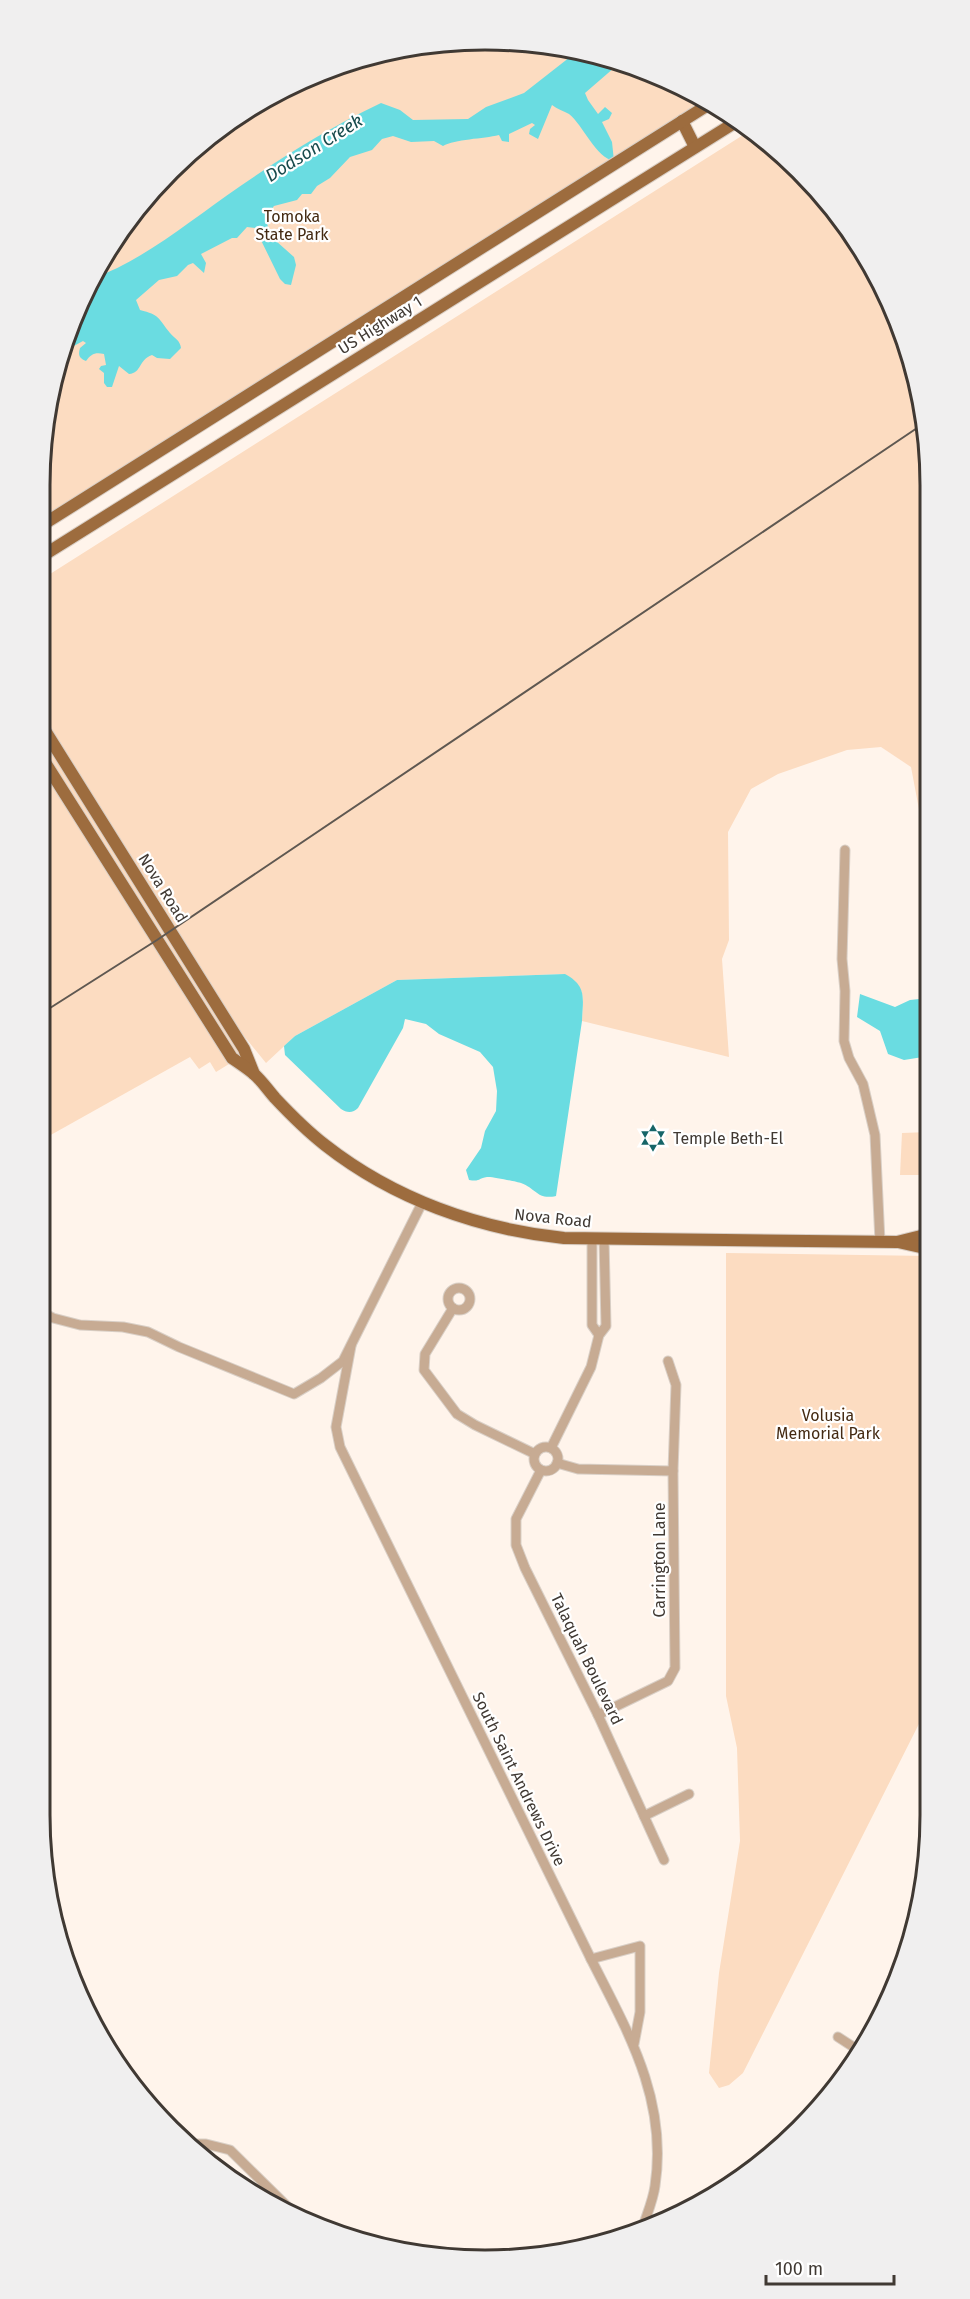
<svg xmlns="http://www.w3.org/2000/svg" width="970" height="2299" font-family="'Fira Sans',sans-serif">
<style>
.green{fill:#fcdcc1}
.water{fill:#6adce1}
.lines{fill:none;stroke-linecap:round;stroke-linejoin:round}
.minor-casing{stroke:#d9cfc6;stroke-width:11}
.major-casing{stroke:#d9cfc6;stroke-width:14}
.minor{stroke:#c7ab93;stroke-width:9}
.major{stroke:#9d6c3e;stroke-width:12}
.rail{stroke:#5f5851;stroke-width:2}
.labels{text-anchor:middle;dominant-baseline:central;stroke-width:4.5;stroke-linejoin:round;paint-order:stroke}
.park-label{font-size:16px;fill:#442a12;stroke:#fff}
.street-label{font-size:16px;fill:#403933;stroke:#fff}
.poi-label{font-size:16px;fill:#403933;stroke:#fff;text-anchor:start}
.water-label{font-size:18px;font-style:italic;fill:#184b4d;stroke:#fff}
.rim{fill:none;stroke:#403933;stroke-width:3}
</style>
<rect width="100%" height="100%" fill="#fff4eb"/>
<g class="green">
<polygon points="455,40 543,43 628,63 711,103 39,526 39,485 63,342 99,262 149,191 213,131 287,85 369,54"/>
<path d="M 751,130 L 821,191 L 885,288 L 927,426 L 928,841 L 921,820 L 911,767 L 881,747 L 847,750 L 778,774 L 751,789 L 728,832 L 729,940 L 722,959 L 729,1057 L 582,1021 C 583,997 587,986 564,974 L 397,980 L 295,1036 L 266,1063 L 230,1019 L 39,713 L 39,581 Z"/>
<polygon points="39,730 242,1055 239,1057 217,1027 39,744"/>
<polygon points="39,761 229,1064 216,1072 210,1062 199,1069 190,1057 40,1141 44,1154 39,1157"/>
<polygon points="929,1132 929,1175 900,1175 902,1133"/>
<polygon points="726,1253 929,1256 931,1700 743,2073 729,2085 719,2088 709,2073 719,1973 740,1841 737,1748 726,1696"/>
</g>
<g class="water">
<path d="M 582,52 L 622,61 L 585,93 L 588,100 L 598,114 L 605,107 L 612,113 L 609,119 L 602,122 L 612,142 L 614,161 C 596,158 583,125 569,114 C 564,111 557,109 552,105 L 538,139 L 529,134 L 530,129 L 535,125 L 532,123 L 509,134 L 509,142 L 502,141 L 499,135 C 483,139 455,139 443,146 L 434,141 L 411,142 L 393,136 L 382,139 L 372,150 L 350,157 L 330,178 L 317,186 L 311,194 L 302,194 L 297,200 L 274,206 L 266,216 L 268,228 L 276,241 L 294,257 L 296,265 L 291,285 L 285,284 L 280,279 L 255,228 L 247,227 L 237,238 L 232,238 L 201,254 L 206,263 L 204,273 L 193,263 L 188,265 L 177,276 L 159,280 L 136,300 L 140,310 C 160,315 158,318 170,333 C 175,339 180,340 181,348 L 170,359 L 157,358 L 152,355 C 138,360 142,373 129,374 L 119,366 L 112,387 L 107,387 L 104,383 L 104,373 L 99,369 L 101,366 L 106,365 L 104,354 C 95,352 91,354 86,361 C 79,358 78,355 80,348 L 86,343 L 83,341 L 61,353 L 63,342 L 91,279 C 145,260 192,219 239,187 C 284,156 332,126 381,103 L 400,110 L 413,120 L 468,119 L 486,107 L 524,93 L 570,57 Z"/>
<path d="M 565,974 C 587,986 583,997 582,1021 L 556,1196 C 537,1200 537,1189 521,1183 C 517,1182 491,1176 487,1177 C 478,1178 481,1182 469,1180 L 466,1170 L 481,1148 L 485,1131 L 496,1111 L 497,1091 L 493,1067 L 480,1052 L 439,1034 L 426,1024 L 405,1019 L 403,1028 L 358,1108 C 353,1113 347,1113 341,1109 L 285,1055 L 284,1046 L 295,1036 L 397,980 Z"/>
<polygon points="860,994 895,1007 910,1000 929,998 929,1056 904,1060 888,1054 880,1031 857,1017"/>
</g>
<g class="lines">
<defs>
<g id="minor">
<polyline points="845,850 842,959 845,991 844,1041 849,1058 863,1084 875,1135 880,1242"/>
<polyline points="592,1239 592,1325 599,1335"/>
<circle cx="459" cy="1299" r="11"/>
<polyline points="453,1308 425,1354 424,1370 457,1414 475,1425 535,1454"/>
<polyline points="39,1311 53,1318 80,1325 123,1327 148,1332 179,1347 294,1394 321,1378 343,1361 422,1203"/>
<path d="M 351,1346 L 336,1427 L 340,1447 L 591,1959 C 628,2032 668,2100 655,2186 C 653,2201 646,2216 642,2230"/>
<circle cx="546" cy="1459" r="12"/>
<polyline points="551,1448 591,1367 599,1335 606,1326 604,1238"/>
<polyline points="557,1463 578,1469 673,1471"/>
<polyline points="541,1470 516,1519 516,1545 525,1568 598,1715 664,1860"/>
<polyline points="598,1715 668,1681 675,1668 673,1471 676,1385 668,1361"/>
<polyline points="644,1816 689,1794"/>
<polyline points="591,1959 640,1946 640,2012 634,2044"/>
<polyline points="838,2037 858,2050"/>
<polyline points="194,2144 206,2144 230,2150 297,2216"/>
</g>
<g id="major">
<polyline points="682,121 695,147"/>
<polyline points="39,527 711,103"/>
<polyline points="39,558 739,120"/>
<polyline points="39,721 244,1049 254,1074"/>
<path d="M 39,753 L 232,1058 C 239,1063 247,1068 254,1074 C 262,1081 268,1090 275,1098 C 291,1115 307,1131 325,1145 C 394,1199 478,1229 564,1238 L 897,1242 L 929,1234"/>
<polyline points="898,1242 929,1249"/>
</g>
</defs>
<use href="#minor" class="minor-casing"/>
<use href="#major" class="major-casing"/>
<use href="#minor" class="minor"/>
<use href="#major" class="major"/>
<polyline class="rail" points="39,1015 157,940 926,422"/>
</g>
<defs>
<symbol id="synagogue-bare" viewBox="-9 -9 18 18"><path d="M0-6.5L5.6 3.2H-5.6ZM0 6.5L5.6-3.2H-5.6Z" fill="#166568" stroke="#fff" stroke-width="2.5" paint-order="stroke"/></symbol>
</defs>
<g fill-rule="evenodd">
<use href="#synagogue-bare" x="634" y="1119" width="38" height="38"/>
</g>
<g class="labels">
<g class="park-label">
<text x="292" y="216">Tomoka<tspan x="292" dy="18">State Park</tspan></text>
<text x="828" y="1415">Volusia<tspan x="828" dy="18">Memorial Park</tspan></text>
</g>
<g class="street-label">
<text transform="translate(380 325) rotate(-32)">US Highway 1</text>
<text transform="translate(163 888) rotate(58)">Nova Road</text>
<text transform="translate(553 1218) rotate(6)">Nova Road</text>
<text transform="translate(659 1560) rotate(-90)">Carrington Lane</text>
<text transform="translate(587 1659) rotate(64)">Talaquah Boulevard</text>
<text transform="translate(519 1779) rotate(64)">South Saint Andrews Drive</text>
</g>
<g class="poi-label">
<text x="673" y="1138">Temple Beth-El</text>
</g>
<g class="water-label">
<text transform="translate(314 148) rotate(-32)">Dodson Creek</text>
</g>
</g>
<path d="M0 0H970V2299H0ZM485 50H485A435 435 0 0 1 920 485V1815A435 435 0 0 1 485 2250H485A435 435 0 0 1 50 1815V485A435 435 0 0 1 485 50Z" fill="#f0efef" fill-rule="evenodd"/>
<path class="rim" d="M485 50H485A435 435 0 0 1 920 485V1815A435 435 0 0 1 485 2250H485A435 435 0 0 1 50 1815V485A435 435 0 0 1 485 50Z"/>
<path d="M766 2275v9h128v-9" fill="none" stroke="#403933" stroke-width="3"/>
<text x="775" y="2275" font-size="18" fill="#403933" stroke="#ffffff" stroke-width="4.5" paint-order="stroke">100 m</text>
</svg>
